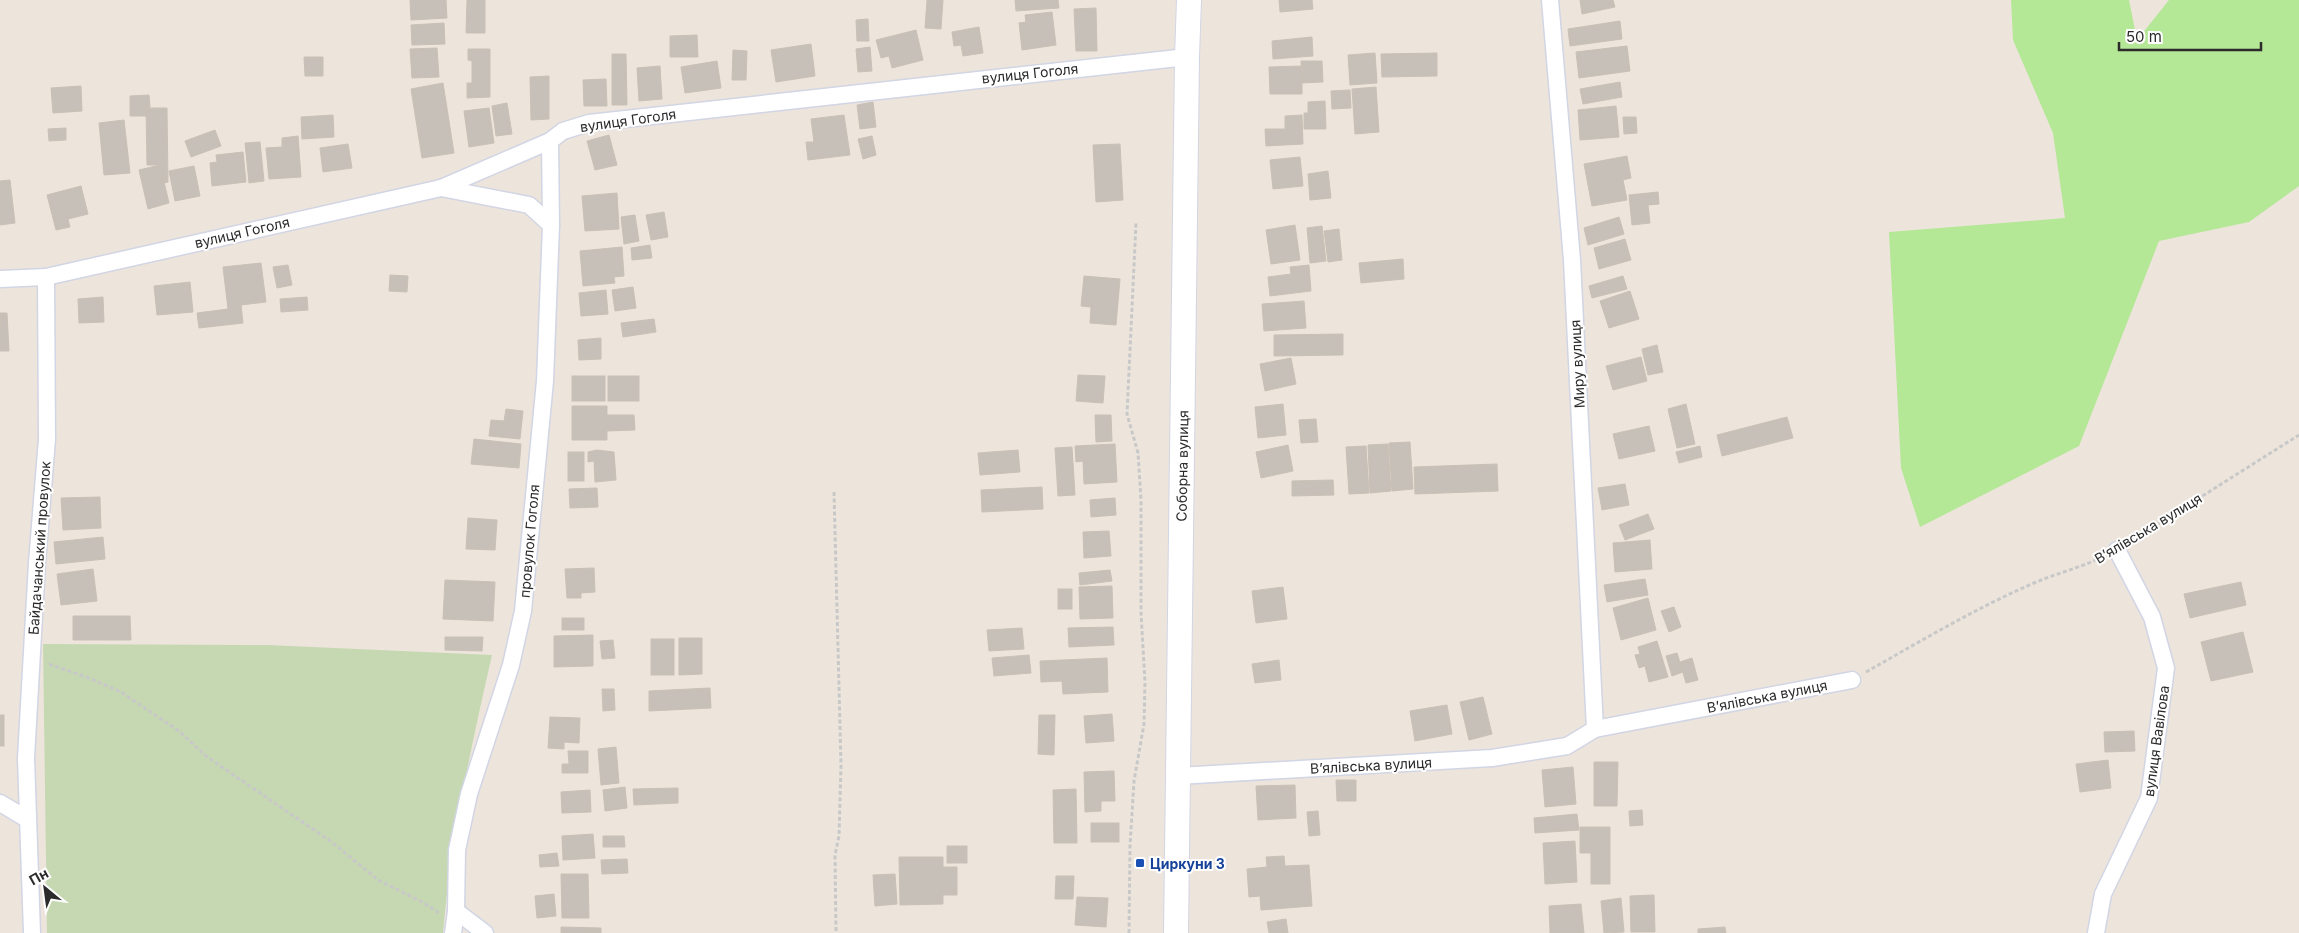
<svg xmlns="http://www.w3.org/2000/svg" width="2299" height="933" font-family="Inter,sans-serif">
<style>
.green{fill:#b4e796}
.cemetery{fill:#c6d8b2}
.building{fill:#c6c0b8;stroke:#c9c1b5}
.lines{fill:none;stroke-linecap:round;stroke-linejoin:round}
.street-casing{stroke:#d1d5e4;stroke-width:19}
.secondary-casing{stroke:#d1d5e4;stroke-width:26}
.path{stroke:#c8c8c8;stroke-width:3;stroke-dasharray:4 2.5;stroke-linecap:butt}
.street{stroke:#fff;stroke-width:16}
.secondary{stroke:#fff;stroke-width:24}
.transit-dot{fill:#1a4fb4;stroke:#fff;stroke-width:2}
.labels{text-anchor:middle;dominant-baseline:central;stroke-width:4;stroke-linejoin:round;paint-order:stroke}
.street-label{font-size:14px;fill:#2b2b2b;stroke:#fff}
.transit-label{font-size:14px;font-weight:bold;fill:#164399;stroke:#fff;text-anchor:start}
</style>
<rect width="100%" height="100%" fill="#ede5dc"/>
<polygon class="green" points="2011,0 2129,0 2137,40 2169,0 2299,0 2299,186 2249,222 2159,241 2079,446 1920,527 1901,468 1889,232 2065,218 2053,133 2013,40"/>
<path class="cemetery" d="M 43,644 L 267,645 L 492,655 C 471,747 451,839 443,933 L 47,933 Z"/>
<g class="building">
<polygon points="410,0 446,0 447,18 411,20"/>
<polygon points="467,0 485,0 485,33 466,33"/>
<polygon points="927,0 943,0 941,29 925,28"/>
<polygon points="1015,0 1058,0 1059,8 1016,11"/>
<polygon points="1279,0 1312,0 1313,9 1280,12"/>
<polygon points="1580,0 1613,0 1615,7 1582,14"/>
<polygon points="1096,8 1097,51 1076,51 1074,9"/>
<polygon points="1052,12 1056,45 1022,50 1019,23 1026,22 1025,15"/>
<polygon points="868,19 869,41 857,41 856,20"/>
<polygon points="1620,21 1622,39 1570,46 1568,29"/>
<polygon points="444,23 445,44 412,45 411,25"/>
<polygon points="979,27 983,53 963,56 961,45 954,46 952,32"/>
<polygon points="916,30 923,60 892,68 889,56 881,58 876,40"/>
<polygon points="697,35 698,57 670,57 670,36"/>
<polygon points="1312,37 1313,56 1273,59 1272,41"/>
<polygon points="811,44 815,76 776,82 771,50"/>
<polygon points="1627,46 1630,71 1579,78 1576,52"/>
<polygon points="870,47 872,71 858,72 856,49"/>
<polygon points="437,48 439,77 412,78 410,49"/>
<polygon points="468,49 490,49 490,97 467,98 467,83 472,83 472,61 468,60"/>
<polygon points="733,50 747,51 746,80 732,80"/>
<polygon points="1375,53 1377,83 1350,85 1348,55"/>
<polygon points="1437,53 1437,76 1382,77 1381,54"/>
<polygon points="612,54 626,54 627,105 612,105"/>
<polygon points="304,57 323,57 323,76 305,76"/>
<polygon points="717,61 721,88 685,93 681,67"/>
<polygon points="1301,61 1322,61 1323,82 1302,83"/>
<polygon points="660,66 662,99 639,101 637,68"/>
<polygon points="1302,66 1302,94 1270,94 1269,67"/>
<polygon points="549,76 549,119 531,120 530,77"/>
<polygon points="606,79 607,106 584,106 583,80"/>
<polygon points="1620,82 1622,97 1583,104 1580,89"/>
<polygon points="443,83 454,153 422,158 411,89"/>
<polygon points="81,86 82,111 53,113 51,88"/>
<polygon points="1376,87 1379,132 1355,134 1352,89"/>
<polygon points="1350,90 1351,108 1332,109 1331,91"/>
<polygon points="149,95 150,107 146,108 147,116 130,116 130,96"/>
<polygon points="1325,101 1326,129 1304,129 1304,113 1308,113 1308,102"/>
<polygon points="873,102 876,127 860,129 857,105"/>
<polygon points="507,103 512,134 496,136 492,106"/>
<polygon points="1616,106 1619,137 1580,140 1578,110"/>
<polygon points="146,108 167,108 168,182 164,183 160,165 147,165"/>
<polygon points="489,108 494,143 469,147 464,111"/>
<polygon points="333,115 334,137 302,139 301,117"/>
<polygon points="844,115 850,155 808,160 806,142 814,142 811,119"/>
<polygon points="1302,115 1303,144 1266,146 1265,129 1285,129 1285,116"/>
<polygon points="1623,117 1636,117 1637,133 1624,134"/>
<polygon points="124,120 130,173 104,175 99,123"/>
<polygon points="66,128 66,140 49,141 48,129"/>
<polygon points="215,130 221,146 191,157 185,141"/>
<polygon points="609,135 617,165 595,170 587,141"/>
<polygon points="298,136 301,177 269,179 266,148 282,147 282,138"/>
<polygon points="872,136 876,155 863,159 858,139"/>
<polygon points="260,142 264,181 249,183 245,143"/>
<polygon points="348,144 352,168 323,172 320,148"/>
<polygon points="1120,144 1123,200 1096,202 1093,145"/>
<polygon points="243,152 246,182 212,186 210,163 217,162 216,155"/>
<polygon points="1627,156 1631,178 1623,180 1627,200 1592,206 1584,164"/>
<polygon points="1300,157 1303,186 1273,189 1270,160"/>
<polygon points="160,165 169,203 148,209 139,170"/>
<polygon points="194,166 200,196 175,201 169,171"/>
<polygon points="1328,171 1331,198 1310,200 1308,174"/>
<polygon points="10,180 15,223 0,225 0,181"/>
<polygon points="81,186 88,214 68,219 70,227 56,230 47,195"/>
<polygon points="1658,192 1659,204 1648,205 1650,223 1632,225 1629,195"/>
<polygon points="617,193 619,229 585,231 582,196"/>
<polygon points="664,212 668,237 651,240 646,215"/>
<polygon points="635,215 639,241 624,244 621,217"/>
<polygon points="1619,217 1624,234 1588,245 1584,228"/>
<polygon points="1295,225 1300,260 1271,264 1266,230"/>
<polygon points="1322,226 1326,261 1310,263 1307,228"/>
<polygon points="1339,229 1342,260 1328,262 1324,231"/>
<polygon points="1625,239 1631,260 1599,269 1594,248"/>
<polygon points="650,245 652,258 632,260 631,248"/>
<polygon points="622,247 624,276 614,277 615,283 583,286 580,251"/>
<polygon points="1403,259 1404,279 1361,283 1359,263"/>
<polygon points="261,263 266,302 241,305 243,323 199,328 197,313 228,309 223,267"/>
<polygon points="288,265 292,285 277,288 273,267"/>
<polygon points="1309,265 1311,291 1270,296 1268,277 1291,274 1290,267"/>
<polygon points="390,275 408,276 407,292 389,291"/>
<polygon points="1084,276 1120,279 1116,325 1090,323 1091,307 1081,306"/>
<polygon points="1623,276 1627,289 1592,298 1589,286"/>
<polygon points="190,282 193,312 157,315 154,286"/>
<polygon points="633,287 636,308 615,311 612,290"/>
<polygon points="606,290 608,314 581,316 579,293"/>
<polygon points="1630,291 1639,319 1609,328 1600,301"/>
<polygon points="103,297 104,322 79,323 78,299"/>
<polygon points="307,297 308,310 281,312 280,299"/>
<polygon points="1304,301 1306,328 1264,331 1262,304"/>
<polygon points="0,313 7,313 9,351 0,351"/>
<polygon points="654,319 656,332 623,337 621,323"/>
<polygon points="1343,334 1343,355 1274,356 1274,335"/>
<polygon points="601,338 601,359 579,360 578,340"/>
<polygon points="1657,345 1663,372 1648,375 1642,349"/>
<polygon points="1641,357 1647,381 1613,390 1606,366"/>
<polygon points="1291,358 1296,384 1265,391 1260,364"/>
<polygon points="1078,375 1105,376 1103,403 1076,401"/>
<rect x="572" y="376" width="33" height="25"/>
<rect x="608" y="376" width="31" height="25"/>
<polygon points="1283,404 1286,435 1258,438 1255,407"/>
<polygon points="1686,404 1695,444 1677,448 1668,409"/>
<polygon points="572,406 607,406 607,415 634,415 635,430 607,431 607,440 572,440"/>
<polygon points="506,409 523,411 520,439 489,436 491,420 504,421"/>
<polygon points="1095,415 1111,415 1112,441 1096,442"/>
<polygon points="1787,417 1793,438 1722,456 1717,435"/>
<polygon points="1316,419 1318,442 1301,443 1299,420"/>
<polygon points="1649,426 1655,451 1619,459 1613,434"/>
<polygon points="474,439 521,444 519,468 471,464"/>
<polygon points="1410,442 1413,489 1392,491 1389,443"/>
<polygon points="1115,444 1117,482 1084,484 1083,461 1076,462 1075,446"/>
<polygon points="1388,444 1391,491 1370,493 1368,445"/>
<polygon points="1288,445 1293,471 1261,478 1256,452"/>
<polygon points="1366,446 1369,493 1349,494 1346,447"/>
<polygon points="1700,446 1702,457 1679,463 1676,452"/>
<polygon points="1072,447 1075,495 1058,496 1055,448"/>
<polygon points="597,450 614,452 616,480 595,482 594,461 588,462 588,452"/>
<polygon points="1018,450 1020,472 980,475 978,453"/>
<rect x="568" y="452" width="16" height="29"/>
<polygon points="1497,464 1498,491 1415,494 1414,467"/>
<polygon points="1333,480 1334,495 1292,496 1292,481"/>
<polygon points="1625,484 1629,505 1602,510 1598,488"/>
<polygon points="1042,487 1043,509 982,512 981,490"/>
<polygon points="597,488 598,507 570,508 569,489"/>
<polygon points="100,497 101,528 63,530 61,498"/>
<polygon points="1115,498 1116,515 1091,517 1090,500"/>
<polygon points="1648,514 1654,529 1625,540 1619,525"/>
<polygon points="468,518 497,520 495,550 466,549"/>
<polygon points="1109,531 1111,556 1084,558 1083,532"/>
<polygon points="103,537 105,559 56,564 54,542"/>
<polygon points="1650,540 1652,569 1615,572 1613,543"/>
<polygon points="594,568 595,592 581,593 581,598 567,598 565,569"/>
<polygon points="93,569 97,601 61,605 57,574"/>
<polygon points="1110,570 1112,581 1080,585 1079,573"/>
<polygon points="1645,579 1648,595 1607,602 1604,585"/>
<polygon points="445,580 495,582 493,621 443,619"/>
<polygon points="2241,582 2246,605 2190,618 2184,594"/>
<polygon points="1112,586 1113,618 1080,619 1079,587"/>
<polygon points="1283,587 1287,619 1256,623 1252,591"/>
<rect x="1058" y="589" width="14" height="20"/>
<polygon points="1648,598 1656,630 1621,640 1613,608"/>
<polygon points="1674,607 1681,627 1669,632 1661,611"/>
<polygon points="73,616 130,616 131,640 73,640"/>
<rect x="562" y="618" width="22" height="12"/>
<polygon points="1113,627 1114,645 1069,647 1068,628"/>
<polygon points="1022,628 1024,649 989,651 987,630"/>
<polygon points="2243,632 2253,672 2211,681 2201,642"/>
<polygon points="593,635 593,666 554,667 554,636"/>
<polygon points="445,637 483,637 482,651 445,650"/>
<polygon points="679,638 702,638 702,674 679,675"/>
<rect x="651" y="639" width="23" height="36"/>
<polygon points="613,640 615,658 602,659 600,641"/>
<polygon points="1657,641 1668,677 1649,682 1645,666 1639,668 1635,655 1640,654 1638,647"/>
<polygon points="1677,653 1683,672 1672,676 1666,656"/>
<polygon points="1029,655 1031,673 994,676 992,658"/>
<polygon points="1107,658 1108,692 1063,694 1062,681 1041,682 1040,661"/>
<polygon points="1692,658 1698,680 1686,683 1680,662"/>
<polygon points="1279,660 1281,680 1255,683 1252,664"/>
<polygon points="710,688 711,708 649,711 649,691"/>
<polygon points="602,689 614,689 615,710 603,711"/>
<polygon points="1483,697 1492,734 1469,740 1460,702"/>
<polygon points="1447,705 1452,734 1415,741 1410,711"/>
<polygon points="1112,714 1114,741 1086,743 1084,716"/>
<rect x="0" y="715" width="4" height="31"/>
<polygon points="1039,715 1055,715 1054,755 1038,754"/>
<polygon points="550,717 580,718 579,743 564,742 564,749 548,748"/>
<polygon points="2134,731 2135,751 2105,752 2104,732"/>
<polygon points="616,747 619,783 601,785 598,749"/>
<polygon points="568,751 588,751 588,773 562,773 562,764 569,764"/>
<polygon points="2108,760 2111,788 2080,792 2076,764"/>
<polygon points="1594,762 1618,762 1617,806 1594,806"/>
<polygon points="1573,767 1576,804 1545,807 1542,770"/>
<polygon points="1114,771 1115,801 1101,801 1101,811 1085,812 1084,772"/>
<polygon points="1336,780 1356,780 1356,801 1337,801"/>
<polygon points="1295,785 1296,818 1258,820 1256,786"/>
<polygon points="625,787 627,808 605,811 603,790"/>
<polygon points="678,788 678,803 634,805 633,789"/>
<polygon points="1076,789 1077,843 1054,843 1053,790"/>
<polygon points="590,790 591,812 562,813 561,792"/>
<polygon points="1642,810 1643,825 1630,826 1629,811"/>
<polygon points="1318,811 1320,835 1309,836 1307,812"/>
<polygon points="1577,814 1579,830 1535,833 1534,818"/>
<rect x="1091" y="823" width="28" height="19"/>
<polygon points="1580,827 1610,827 1610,884 1591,884 1591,853 1580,853"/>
<polygon points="593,834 595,858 563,860 562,836"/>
<polygon points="603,836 624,836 625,847 603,847"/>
<polygon points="1575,841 1577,882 1545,884 1543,843"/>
<rect x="947" y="846" width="20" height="17"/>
<polygon points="557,853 559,866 540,867 539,855"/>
<polygon points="1284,856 1285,866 1309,865 1312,906 1261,910 1260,896 1249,897 1247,869 1267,867 1266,857"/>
<polygon points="899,857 943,857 943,867 957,867 957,895 943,895 943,904 900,905"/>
<polygon points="627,859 628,873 602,874 601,860"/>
<polygon points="561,874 588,874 589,918 562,918"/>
<polygon points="895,874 897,904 875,906 873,875"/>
<polygon points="1056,876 1074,876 1073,899 1055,899"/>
<polygon points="554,894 556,916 537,918 535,896"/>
<polygon points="1654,895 1655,932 1631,932 1630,896"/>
<polygon points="1077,897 1108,898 1106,927 1075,925"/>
<polygon points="1621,898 1624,932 1604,933 1601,901"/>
<polygon points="1581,904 1584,933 1550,933 1549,906"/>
<polygon points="1286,919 1288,933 1269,933 1267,922"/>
<polygon points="561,927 601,928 601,933 561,933"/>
<polygon points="1725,927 1726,933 1698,933 1698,929"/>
</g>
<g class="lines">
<defs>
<g id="street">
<polyline points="1550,0 1572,260 1595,729"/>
<polyline points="441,188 529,205 551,225"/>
<polyline points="0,279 46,277 441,188 550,141 563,131 589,123 1187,57"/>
<polyline points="1178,776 1492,758 1567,746 1595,729 1852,680"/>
<polyline points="0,803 27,819"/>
<polyline points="456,911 485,933"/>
<polyline points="32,933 26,758 37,563 47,439 46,277"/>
<polyline points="453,933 456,911 457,850 469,794 511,665 523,611 545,381 551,225 550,141"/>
<polyline points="2096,933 2103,894 2149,798 2166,668 2152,617 2117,550"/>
</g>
<polyline id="secondary" points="1176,933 1187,57 1189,0"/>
</defs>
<use href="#street" class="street-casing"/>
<use href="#secondary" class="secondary-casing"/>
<g class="path">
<polyline points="834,492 841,765 839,836 835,855 836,933"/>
<polyline points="2131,541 2299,435"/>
<polyline points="49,664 89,678 121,692 179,731 206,756 333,843 378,880 424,903 439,913"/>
<path d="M 1866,672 C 1921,641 1976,608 2034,583 C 2057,573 2080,568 2102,557"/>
<polyline points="1129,933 1130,846 1134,781 1144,724 1145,682 1141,613 1141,500 1138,453 1127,414 1136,223"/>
</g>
<use href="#street" class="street"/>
<use href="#secondary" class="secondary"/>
</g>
<rect class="transit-dot" x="1135" y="858" width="10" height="10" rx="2.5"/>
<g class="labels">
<g class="street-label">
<text transform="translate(1030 73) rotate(-6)">вулиця Гоголя</text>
<text transform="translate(628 120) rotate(-8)">вулиця Гоголя</text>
<text transform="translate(242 232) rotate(-13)">вулиця Гоголя</text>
<text transform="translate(1577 364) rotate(-93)">Миру вулиця</text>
<text transform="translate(1182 466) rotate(-89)">Соборна вулиця</text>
<text transform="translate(2148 528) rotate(-31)">В’ялівська вулиця</text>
<text transform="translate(529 541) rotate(-85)">провулок Гоголя</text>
<text transform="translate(39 548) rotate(-86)">Байдачанський провулок</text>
<text transform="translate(1767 696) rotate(-11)">В’ялівська вулиця</text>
<text transform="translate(2156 741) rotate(-82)">вулиця Вавілова</text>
<text transform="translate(1371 765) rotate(-3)">В’ялівська вулиця</text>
</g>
<g class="transit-label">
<text x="1150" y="863">Циркуни 3</text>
</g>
</g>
<g transform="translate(45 888) rotate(331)" stroke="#ffffff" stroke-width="4" paint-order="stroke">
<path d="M0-4L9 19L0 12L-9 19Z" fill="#2b2b2b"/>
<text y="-8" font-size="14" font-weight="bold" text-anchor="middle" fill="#2b2b2b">Пн</text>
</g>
<path d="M2119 42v8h142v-8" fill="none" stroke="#2b2b2b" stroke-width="2.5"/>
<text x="2126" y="42" font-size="15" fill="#2b2b2b" stroke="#ffffff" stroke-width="4" paint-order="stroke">50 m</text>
</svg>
